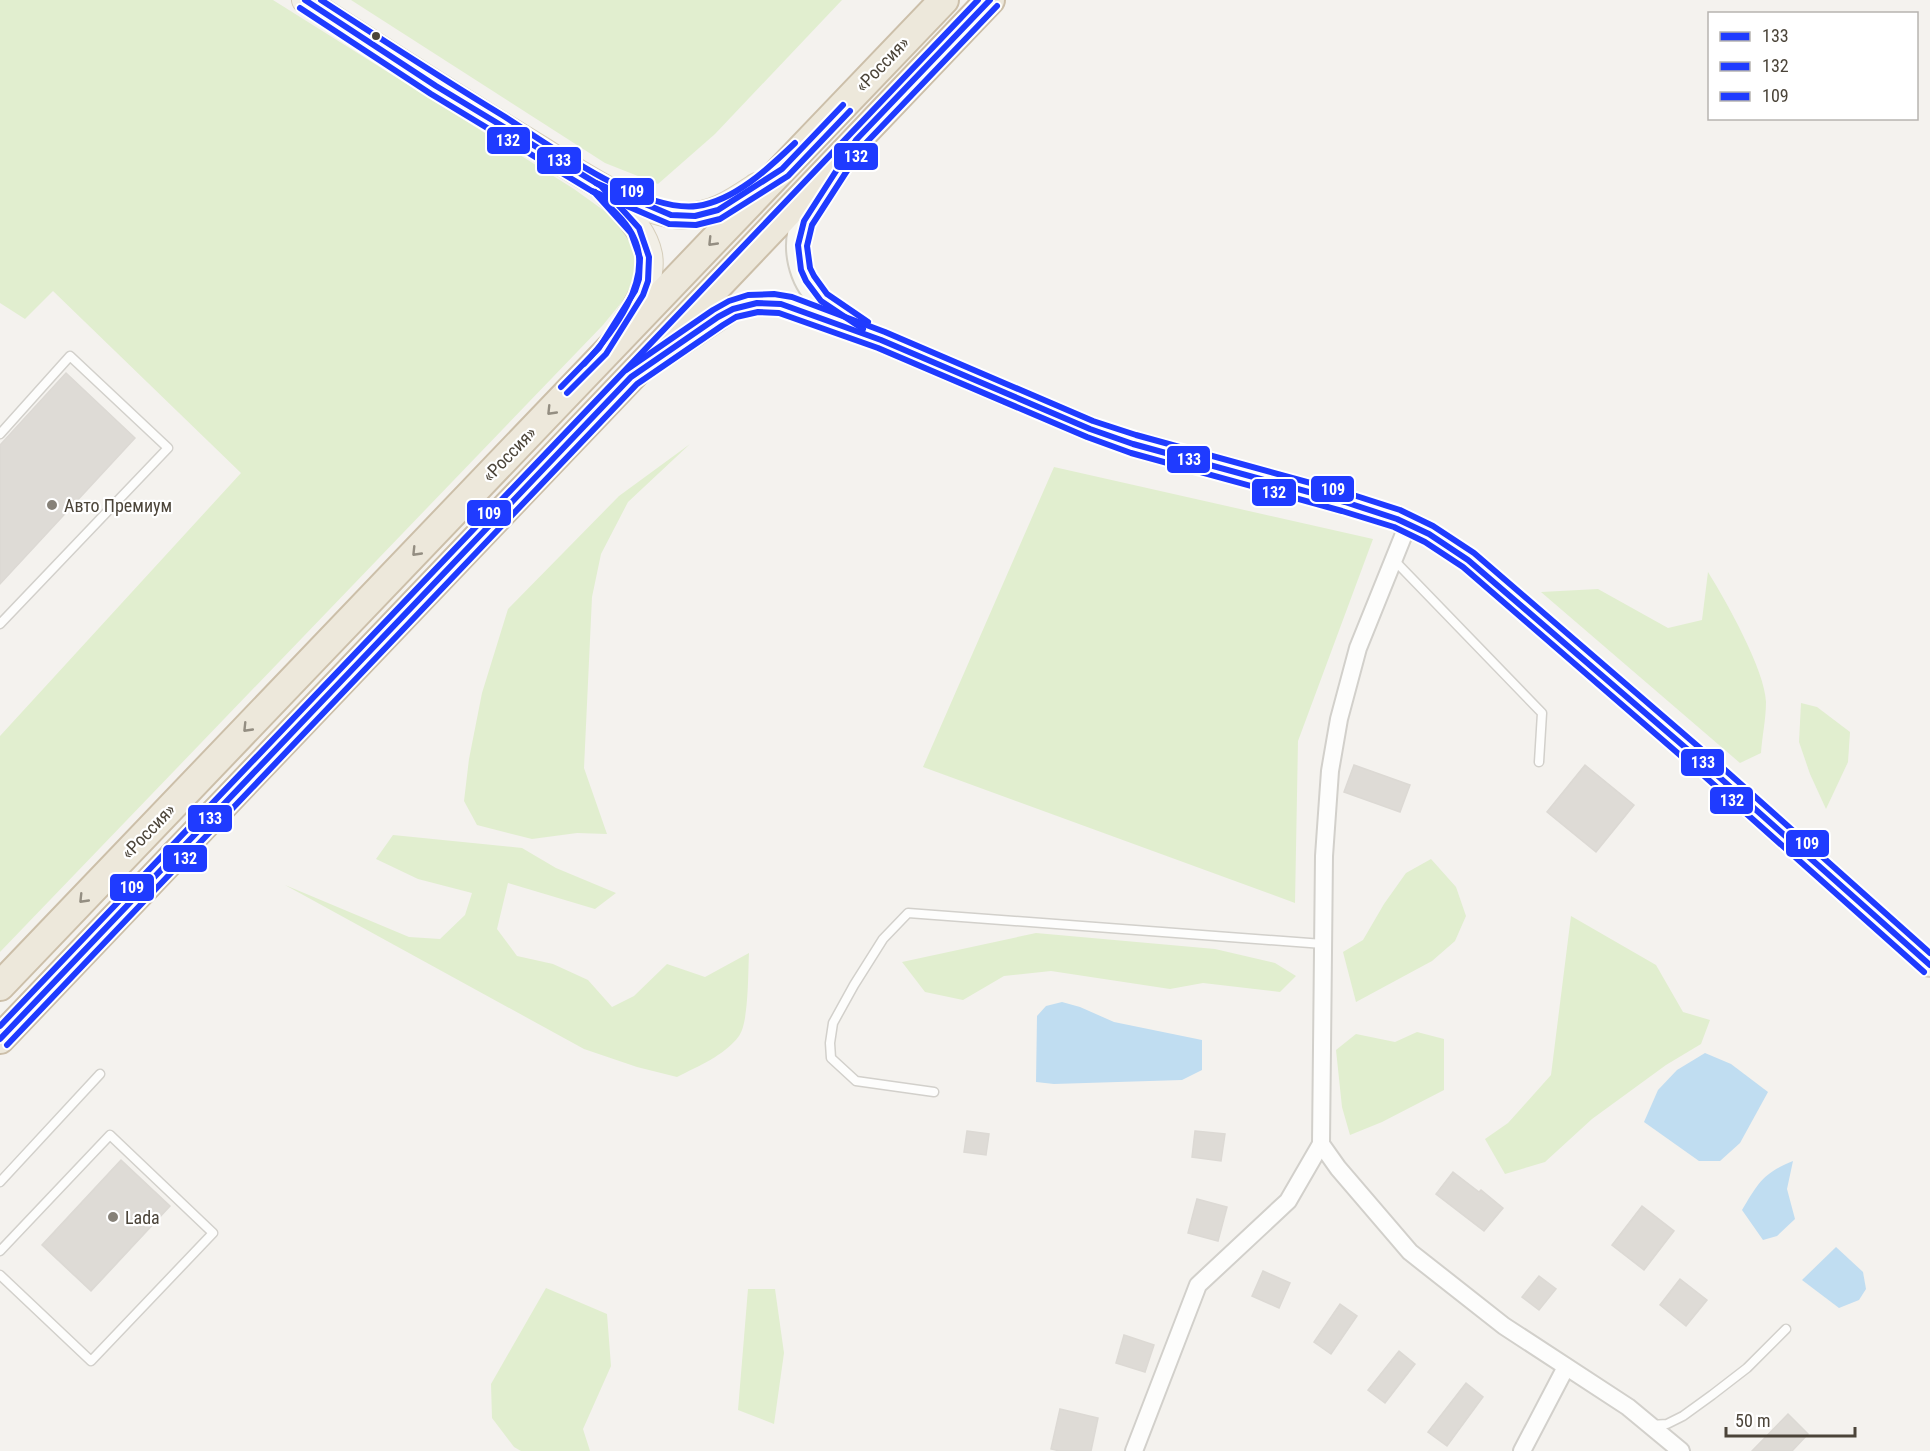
<svg xmlns="http://www.w3.org/2000/svg" width="1930" height="1451" font-family="'Roboto Condensed',sans-serif">
<style>
.green{fill:#e1eecf}
.water{fill:#c0ddf1}
.building{fill:#dedbd6;stroke:#dcd9d4;stroke-width:1.5}
.lines{fill:none;stroke-linecap:round;stroke-linejoin:round}
.lane-casing{stroke:#d2d0cb;stroke-width:11}
.street-casing{stroke:#d2d0cb;stroke-width:20}
.secondary-casing{stroke:#d3cfc5;stroke-width:26}
.primary-casing{stroke:#d6cebb;stroke-width:28}
.highway-casing{stroke:#ccbfa9;stroke-width:32}
.lane{stroke:#fdfdfc;stroke-width:8}
.street{stroke:#fdfdfc;stroke-width:16}
.secondary{stroke:#f7f6f1;stroke-width:22}
.primary{stroke:#f2efe6;stroke-width:26}
.highway{stroke:#ede8db;stroke-width:28}
.bus-1-casing{stroke:#fff;stroke-width:10}
.bus-2-casing{stroke:#fff;stroke-width:10}
.bus-3-casing{stroke:#fff;stroke-width:10}
.bus-1{stroke:#1f3bff;stroke-width:6}
.bus-2{stroke:#1f3bff;stroke-width:6}
.bus-3{stroke:#1f3bff;stroke-width:6}
.oneway{stroke:#948e82}
.bus-dot{fill:#4b4439;stroke:#fff;stroke-width:2}
.poi-dot{fill:#868178;stroke:#fff;stroke-width:2}
.labels{text-anchor:middle;dominant-baseline:central;stroke-width:4.5;stroke-linejoin:round;paint-order:stroke}
.street-label{font-size:18px;fill:#4b4439;stroke:#fff}
.poi-label{font-size:18px;fill:#4b4439;stroke:#fff;text-anchor:start}
.line-badge{stroke:#fff;stroke-width:2}
.badge-label{font-size:16px;text-anchor:middle;font-weight:bold;fill:#fff}
</style>
<rect width="100%" height="100%" fill="#f4f2ee"/>
<g class="green">
<polygon points="0,0 273,0 574,189 617,220 638,254 630,292 603,325 0,952 0,736 241,473 53,291 25,319 0,303"/>
<polygon points="351,0 842,0 715,134 658,184 605,163"/>
<polygon points="690,444 628,502 601,554 592,597 584,768 607,834 577,833 532,839 477,825 464,801 469,759 482,693 508,609 619,496"/>
<polygon points="1054,467 1373,539 1298,741 1295,903 923,767"/>
<path d="M 1708,572 C 1726,601 1765,670 1766,702 C 1766,719 1762,737 1761,753 L 1740,763 L 1541,592 L 1598,589 L 1668,628 L 1702,620 Z"/>
<polygon points="1801,703 1817,707 1850,732 1848,762 1826,809 1810,774 1799,742"/>
<path d="M 393,835 L 522,848 L 556,868 L 616,893 L 595,909 L 508,883 L 497,929 L 517,956 L 553,964 L 588,980 L 612,1007 L 634,996 L 667,964 L 705,977 L 749,953 C 748,972 749,1022 739,1036 C 724,1056 698,1066 677,1077 L 637,1067 L 584,1049 L 285,885 L 409,937 L 440,939 L 465,915 L 472,893 L 418,879 L 376,859 Z"/>
<polygon points="1431,859 1456,887 1466,916 1455,941 1432,961 1356,1002 1343,952 1363,940 1384,904 1406,873"/>
<polygon points="1571,916 1656,965 1683,1012 1710,1020 1701,1044 1666,1065 1592,1119 1545,1162 1505,1174 1485,1139 1508,1123 1551,1075"/>
<polygon points="1036,933 1215,949 1275,963 1296,976 1280,992 1203,983 1170,989 1051,971 1004,976 963,1000 925,992 902,962"/>
<polygon points="1417,1032 1444,1039 1444,1090 1382,1122 1350,1135 1342,1107 1336,1050 1356,1034 1395,1042"/>
<polygon points="546,1288 607,1314 611,1366 583,1429 590,1451 521,1451 514,1447 492,1418 491,1384"/>
<polygon points="748,1289 775,1289 784,1353 774,1424 738,1410"/>
</g>
<g class="water">
<polygon points="1062,1002 1080,1007 1114,1022 1202,1040 1202,1070 1182,1080 1054,1084 1036,1082 1037,1016 1046,1006"/>
<polygon points="1705,1053 1731,1064 1768,1092 1740,1143 1720,1161 1699,1161 1644,1122 1658,1090 1677,1070"/>
<path d="M 1793,1161 L 1787,1189 L 1795,1219 L 1777,1236 L 1763,1240 L 1742,1210 C 1758,1183 1763,1173 1793,1161 Z"/>
<polygon points="1836,1247 1863,1272 1866,1289 1859,1300 1839,1308 1802,1280"/>
</g>
<g class="building">
<polygon points="66,373 135,438 0,584 0,445"/>
<polygon points="1354,765 1410,785 1400,812 1344,792"/>
<polygon points="1585,765 1634,805 1596,852 1547,812"/>
<polygon points="967,1131 989,1134 986,1155 964,1152"/>
<polygon points="1195,1131 1225,1134 1221,1161 1192,1157"/>
<polygon points="121,1160 170,1206 91,1291 42,1245"/>
<polygon points="1453,1172 1479,1192 1481,1190 1503,1208 1484,1231 1436,1194"/>
<polygon points="1197,1199 1227,1207 1218,1241 1188,1233"/>
<polygon points="1642,1206 1674,1231 1644,1270 1612,1245"/>
<polygon points="1263,1271 1290,1283 1279,1308 1252,1296"/>
<polygon points="1539,1276 1556,1289 1539,1310 1522,1297"/>
<polygon points="1680,1279 1707,1300 1686,1326 1660,1305"/>
<polygon points="1340,1304 1357,1316 1331,1354 1314,1342"/>
<polygon points="1124,1335 1154,1345 1145,1372 1116,1363"/>
<polygon points="1399,1351 1415,1364 1385,1403 1368,1390"/>
<polygon points="1466,1383 1483,1397 1447,1446 1428,1432"/>
<polygon points="1060,1409 1098,1418 1091,1451 1060,1451 1051,1449"/>
<polygon points="1788,1414 1808,1434 1792,1451 1752,1451"/>
</g>
<g class="lines">
<defs>
<g id="lane">
<polyline points="0,434 70,356 168,448 0,624"/>
<polyline points="1394,560 1542,713 1539,762"/>
<polyline points="934,1092 856,1081 831,1058 830,1043 833,1023 854,985 883,939 908,913 1323,944"/>
<polyline points="0,1182 100,1074"/>
<polyline points="0,1251 110,1135 213,1233 91,1361 0,1275"/>
<polyline points="1651,1425 1667,1424 1683,1416 1712,1395 1747,1368 1786,1329"/>
</g>
<g id="street">
<polyline points="1408,524 1358,648 1339,719 1330,771 1324,856 1321,1144 1338,1168 1410,1252 1504,1326 1628,1407 1681,1451"/>
<polyline points="1134,1451 1198,1285 1288,1201 1321,1144"/>
<polyline points="1522,1451 1566,1367"/>
</g>
<g id="secondary">
<path d="M 829,181 C 821,194 810,207 803,221 C 792,247 800,280 820,299 C 827,307 838,312 847,318"/>
<polyline points="663,356 733,309 757,303 781,304 881,340 1090,429 1133,444 1345,502 1397,519 1429,534 1468,560 1709,768 1930,965"/>
</g>
<g id="primary">
<path d="M 305,0 C 380,49 455,97 532,144 C 570,167 637,214 682,216 C 712,217 733,202 757,186"/>
<path d="M 609,195 C 655,243 664,264 626,322"/>
</g>
<g id="highway">
<polyline points="0,986 944,0"/>
<polyline points="0,1039 990,0"/>
</g>
</defs>
<use href="#lane" class="lane-casing"/>
<use href="#street" class="street-casing"/>
<use href="#secondary" class="secondary-casing"/>
<use href="#primary" class="primary-casing"/>
<use href="#highway" class="highway-casing"/>
<use href="#lane" class="lane"/>
<use href="#street" class="street"/>
<use href="#secondary" class="secondary"/>
<use href="#primary" class="primary"/>
<use href="#highway" class="highway"/>
<defs>
<g id="bus-1">
<polyline points="305,0 436,86 601,186 639,228 649,257 648,281 643,295 606,354 567,393"/>
<polyline points="596,183 671,215 695,216 718,210 782,169 843,105"/>
<polyline points="863,329 821,301 806,281 801,270 798,245 804,221 856,140 990,0"/>
<polyline points="0,1039 631,377 718,317 733,309 757,303 781,304 881,340 1090,429 1133,444 1345,502 1397,519 1429,534 1468,560 1709,768 1930,965"/>
</g>
<g id="bus-2">
<polyline points="300,8 431,94 595,193 631,233 640,258 639,279 635,291 599,348 561,387"/>
<polyline points="592,191 669,224 696,225 720,219 788,176 850,111"/>
<polyline points="868,322 827,294 814,276 810,268 807,246 812,225 863,146 997,6"/>
<polyline points="7,1045 637,384 723,325 736,317 758,312 779,313 878,348 1087,437 1131,453 1342,511 1394,527 1425,542 1463,567 1703,775 1924,972"/>
</g>
<g id="bus-3">
<path d="M 321,0 C 381,39 441,78 502,115 C 548,144 641,213 697,206 C 734,201 769,168 795,143"/>
<path d="M 584,364 C 612,334 654,280 634,238 C 626,220 608,206 595,192"/>
<polyline points="626,370 713,310 729,301 748,295 774,294 792,297 885,332 1093,421 1136,435 1347,493 1400,510 1433,526 1474,553 1715,761 1930,953"/>
<polyline points="0,1026 978,0"/>
</g>
</defs>
<use href="#bus-1" class="bus-1-casing"/>
<use href="#bus-2" class="bus-2-casing"/>
<use href="#bus-3" class="bus-3-casing"/>
<use href="#bus-1" class="bus-1"/>
<use href="#bus-2" class="bus-2"/>
<use href="#bus-3" class="bus-3"/>
</g>
<defs><path id="oneway-chevron" d="M-2-3.5L2.5 0L-2 3.5" fill="none" stroke-width="1.6" stroke-linecap="round" stroke-linejoin="round" transform="scale(1.5)"/></defs>
<g class="oneway">
<use href="#oneway-chevron" transform="translate(712 242) rotate(134)"/>
<use href="#oneway-chevron" transform="translate(551 411) rotate(134)"/>
<use href="#oneway-chevron" transform="translate(416 552) rotate(134)"/>
<use href="#oneway-chevron" transform="translate(247 728) rotate(134)"/>
<use href="#oneway-chevron" transform="translate(83 899) rotate(134)"/>
</g>
<circle class="bus-dot" cx="376" cy="36" r="5"/>
<g class="poi-dot">
<circle cx="52" cy="505" r="6"/>
<circle cx="113" cy="1217" r="6"/>
</g>
<g class="labels">
<g class="street-label">
<text transform="translate(882 64) rotate(-46)">«Россия»</text>
<text transform="translate(509 454) rotate(-46)">«Россия»</text>
<text transform="translate(148 831) rotate(-46)">«Россия»</text>
</g>
<g class="poi-label">
<text x="64" y="505">Авто Премиум</text>
<text x="125" y="1217">Lada</text>
</g>
</g>
<g class="line-badge">
<rect x="486" y="126" width="45" height="29" rx="6" fill="#1f3bff"/>
<rect x="833" y="142" width="46" height="29" rx="6" fill="#1f3bff"/>
<rect x="536" y="146" width="46" height="29" rx="6" fill="#1f3bff"/>
<rect x="609" y="177" width="46" height="29" rx="6" fill="#1f3bff"/>
<rect x="1166" y="445" width="45" height="29" rx="6" fill="#1f3bff"/>
<rect x="1310" y="475" width="45" height="28" rx="6" fill="#1f3bff"/>
<rect x="1251" y="478" width="46" height="29" rx="6" fill="#1f3bff"/>
<rect x="466" y="499" width="46" height="28" rx="6" fill="#1f3bff"/>
<rect x="1680" y="748" width="45" height="29" rx="6" fill="#1f3bff"/>
<rect x="1709" y="786" width="45" height="29" rx="6" fill="#1f3bff"/>
<rect x="187" y="804" width="46" height="29" rx="6" fill="#1f3bff"/>
<rect x="1785" y="829" width="45" height="29" rx="6" fill="#1f3bff"/>
<rect x="162" y="844" width="46" height="29" rx="6" fill="#1f3bff"/>
<rect x="109" y="873" width="46" height="29" rx="6" fill="#1f3bff"/>
</g>
<g class="badge-label">
<text x="508" y="146">132</text>
<text x="856" y="162">132</text>
<text x="559" y="166">133</text>
<text x="632" y="197">109</text>
<text x="1189" y="465">133</text>
<text x="1333" y="495">109</text>
<text x="1274" y="498">132</text>
<text x="489" y="519">109</text>
<text x="1703" y="768">133</text>
<text x="1732" y="806">132</text>
<text x="210" y="824">133</text>
<text x="1807" y="849">109</text>
<text x="185" y="864">132</text>
<text x="132" y="893">109</text>
</g>
<rect x="1708" y="12" width="210" height="108" fill="#ffffff" stroke="#b7b4b0" stroke-width="1.5"/>
<rect x="1720" y="32" width="30" height="9" fill="#1f3bff" stroke="#b7b4b0" stroke-width="1.5"/>
<text x="1762" y="42" font-size="18" fill="#4b4439">133</text>
<rect x="1720" y="62" width="30" height="9" fill="#1f3bff" stroke="#b7b4b0" stroke-width="1.5"/>
<text x="1762" y="72" font-size="18" fill="#4b4439">132</text>
<rect x="1720" y="92" width="30" height="9" fill="#1f3bff" stroke="#b7b4b0" stroke-width="1.5"/>
<text x="1762" y="102" font-size="18" fill="#4b4439">109</text>
<path d="M1726 1427v9h129v-9" fill="none" stroke="#4b4439" stroke-width="3"/>
<text x="1735" y="1427" font-size="18" fill="#4b4439" stroke="#ffffff" stroke-width="4.5" paint-order="stroke">50 m</text>
</svg>
